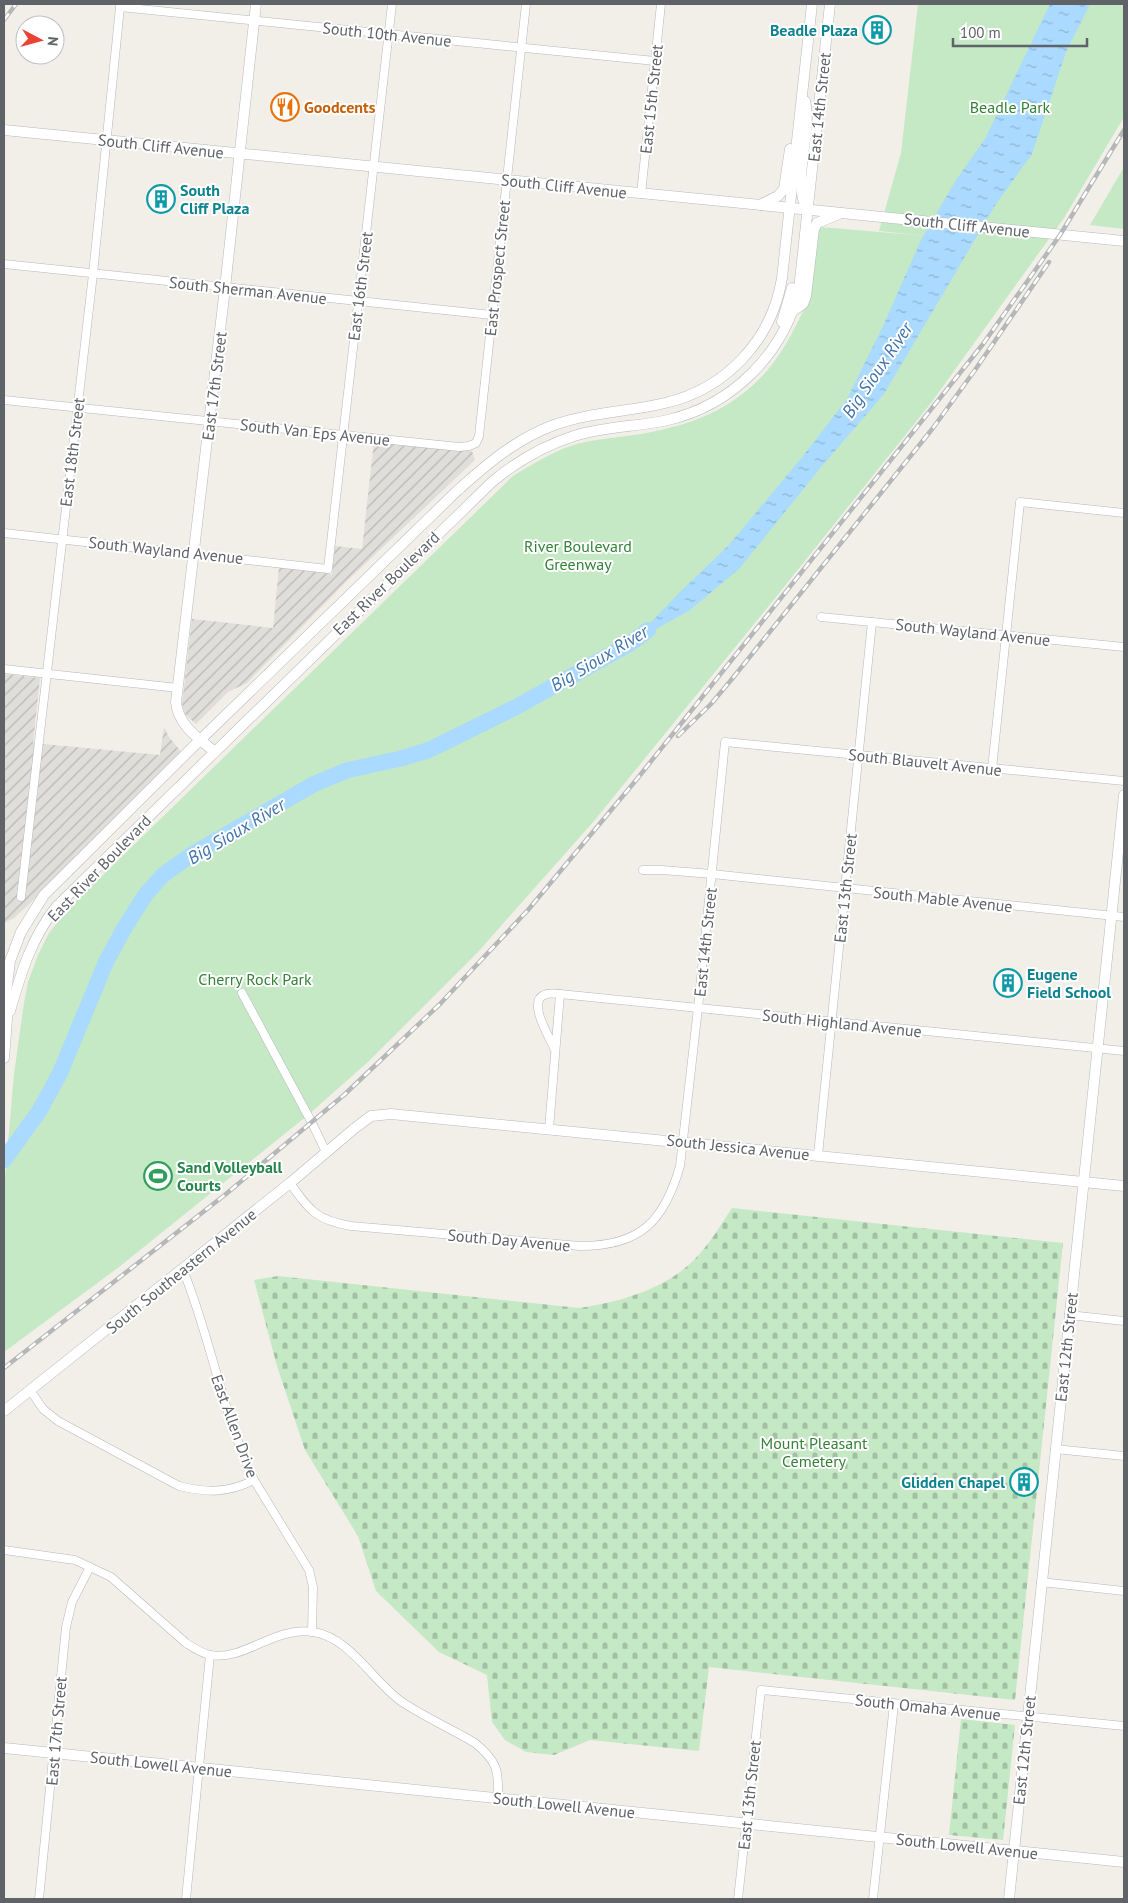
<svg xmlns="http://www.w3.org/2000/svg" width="1128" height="1903" font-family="'PT Sans',sans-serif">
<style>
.industrial{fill:url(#industrial-furrows)}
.green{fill:#c5e8c5;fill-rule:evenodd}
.cemetery{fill:url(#cemetery-stones)}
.water{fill:url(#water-ripples)}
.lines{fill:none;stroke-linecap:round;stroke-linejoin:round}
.river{stroke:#aadaff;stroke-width:16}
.street-casing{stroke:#b5b8bc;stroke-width:9}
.secondary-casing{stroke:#b6babf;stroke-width:11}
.street{stroke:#fff;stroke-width:8}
.secondary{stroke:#fff;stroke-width:10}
.rail-casing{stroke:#b6b7b8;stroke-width:4.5}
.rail{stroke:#fff;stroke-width:2.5;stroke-dasharray:8;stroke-linecap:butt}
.labels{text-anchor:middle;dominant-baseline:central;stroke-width:4;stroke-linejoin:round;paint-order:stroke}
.culture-label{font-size:16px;font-weight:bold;fill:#0d838f;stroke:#fff;text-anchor:end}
.street-label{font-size:16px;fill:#5f6368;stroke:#fff}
.food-label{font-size:16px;font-weight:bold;fill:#c56008;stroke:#fff;text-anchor:start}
.park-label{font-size:16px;fill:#348238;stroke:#fff}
.leisure-label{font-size:16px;font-weight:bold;fill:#27864d;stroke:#fff;text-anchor:start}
.water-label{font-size:18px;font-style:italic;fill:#4174aa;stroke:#fff}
</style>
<defs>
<pattern id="industrial-furrows" width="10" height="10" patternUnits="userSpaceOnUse" patternTransform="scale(1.25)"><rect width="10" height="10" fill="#e0deda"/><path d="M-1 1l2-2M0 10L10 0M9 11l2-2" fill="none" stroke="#b9b8b5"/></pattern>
<pattern id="cemetery-stones" width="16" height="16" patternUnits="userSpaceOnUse" patternTransform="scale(1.25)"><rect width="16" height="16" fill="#c5e8c5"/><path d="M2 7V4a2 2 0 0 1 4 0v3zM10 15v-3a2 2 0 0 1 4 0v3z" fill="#a3c0a4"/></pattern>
<pattern id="water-ripples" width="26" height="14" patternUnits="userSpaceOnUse" patternTransform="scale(1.25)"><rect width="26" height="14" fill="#aadaff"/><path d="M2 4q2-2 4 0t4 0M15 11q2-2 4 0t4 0" fill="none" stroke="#8eb4d2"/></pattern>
</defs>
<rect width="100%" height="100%" fill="#f1efe8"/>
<g class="industrial">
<polygon points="374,441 472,451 475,460 346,582 247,683 228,692 196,724 185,714 182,704 192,619 273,628 279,567 332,574 335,546 362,549"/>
<polygon points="4,674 40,678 33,743 160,755 164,727 169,737 182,753 40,894 14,918 4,923 5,905 4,905"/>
</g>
<g class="green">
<path d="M 918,4 L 1124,4 L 1124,117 L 1064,218 L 931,403 L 776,597 L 594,821 L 478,952 L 369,1061 L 308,1115 L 119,1267 L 4,1352 L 4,1189 L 14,1074 L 24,1003 L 28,982 L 38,955 L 49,933 L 69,908 L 513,476 C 535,463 556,449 581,443 C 606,437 632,437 656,431 C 720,418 765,388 794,329 C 800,318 806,306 810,294 C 816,273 814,249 820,227 L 927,236 L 879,231 L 901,153 ZM 603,658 L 516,707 L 450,739 Z"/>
<polygon points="1124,167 1124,229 1090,225"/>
</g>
<g class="cemetery">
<path d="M 732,1208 L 1063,1243 L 1015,1700 L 709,1667 L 699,1751 L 590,1740 L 554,1755 L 526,1752 L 505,1740 L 492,1722 L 487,1675 L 439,1652 L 376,1591 L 358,1536 L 305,1450 L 277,1366 L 254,1280 L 278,1276 L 579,1308 C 619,1302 664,1290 694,1260 C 709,1245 720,1226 732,1208 Z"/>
<polygon points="961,1719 1015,1725 1003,1840 949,1835"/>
</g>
<polygon class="water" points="1050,4 1090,4 1066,52 1032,154 996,204 884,394 822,466 739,569 690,610 631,643 682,590 728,546 803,456 847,399 883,326 921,240 956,180 985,139"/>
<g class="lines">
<polyline class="river" points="4,1160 40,1110 60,1073 106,962 125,927 146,894 163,875 191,855 314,784 348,770 399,759 429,750 516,707 631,643 648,630"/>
<defs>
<g id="street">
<polyline points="641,194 661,4"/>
<polyline points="4,264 492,315"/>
<polyline points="4,400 459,447 469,446 476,443 479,436 526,4"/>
<polyline points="4,533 328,569 392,4"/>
<polyline points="821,617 1124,647"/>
<polyline points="4,669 178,688"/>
<polyline points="992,769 1020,502 1124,513"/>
<polyline points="643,870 662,870 712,874 1124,917"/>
<polyline points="21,897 93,274 120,7 655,61"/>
<polyline points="242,993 312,1123 326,1152"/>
<polyline points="560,994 1124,1051"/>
<path d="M 549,1129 L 560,994 C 555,994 549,992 544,995 C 527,1002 550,1038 555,1050"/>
<polyline points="818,1155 872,622"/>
<path d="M 290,1183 C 310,1211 316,1220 351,1226 L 580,1246 C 640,1246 664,1222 680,1166 L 698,1008 L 725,742 L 1124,781"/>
<path d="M 183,1270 C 211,1338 222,1413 254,1480 L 309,1570 L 313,1587 L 312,1632"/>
<polyline points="1069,1315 1124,1321"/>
<path d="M 30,1390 L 43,1409 L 58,1421 L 179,1486 C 207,1493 228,1493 254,1480"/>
<polyline points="1055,1449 1124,1456"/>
<path d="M 4,1550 L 75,1560 L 111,1577 L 186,1643 C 194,1648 201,1653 210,1655 C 245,1661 274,1626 313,1632 C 350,1637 373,1682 402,1702 C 425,1717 451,1729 475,1743 C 497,1761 499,1770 498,1798"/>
<polyline points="1041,1582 1124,1591"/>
<polyline points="39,1899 66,1627 72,1602 90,1567"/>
<polyline points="186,1899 210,1655"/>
<polyline points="738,1899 761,1690 1124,1726"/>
<polyline points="873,1899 894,1704"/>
</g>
<g id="secondary">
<path d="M 805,101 C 813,133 790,184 808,210"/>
<polyline points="4,130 1124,241"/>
<polyline points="760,205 778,196 784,189 790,149"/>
<polyline points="793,311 803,304 806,296 814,229 817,223 839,214"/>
<polyline points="782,322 792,288"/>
<path d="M 215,752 C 198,738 178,725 176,702 L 225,288 L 256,4"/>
<path d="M 10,1011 C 21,973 31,939 56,907 L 492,482 C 517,461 543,446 574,436 C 605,426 637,427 668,420 C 732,405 784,354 799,289 L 830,4"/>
<path d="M 4,1058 L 7,1019 L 6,993 L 10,961 L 21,932 L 44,895 L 200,740 L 458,490 C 487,464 516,439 554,425 C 590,412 628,412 665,403 C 726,389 772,340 782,278 L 812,4"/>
<polyline points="4,1411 290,1183 355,1128 371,1116 391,1114 1124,1186"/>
<polyline points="4,1748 1124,1862"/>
<polyline points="1009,1899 1124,795"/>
</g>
</defs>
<use href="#street" class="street-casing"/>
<use href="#secondary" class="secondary-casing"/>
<use href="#street" class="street"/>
<use href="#secondary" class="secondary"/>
<defs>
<g id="rail">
<polyline points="4,20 16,4"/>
<polyline points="678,736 711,704 732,679 933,428 975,370 1049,262"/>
<polyline points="4,1368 226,1194 344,1095 440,1004 528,910 637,779 983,344 1060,235 1124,130"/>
</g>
</defs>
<use href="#rail" class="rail-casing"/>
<use href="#rail" class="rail"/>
</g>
<defs>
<symbol id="building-ring" viewBox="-11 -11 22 22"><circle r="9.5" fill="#fff" stroke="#0f9aa8" stroke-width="1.5"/><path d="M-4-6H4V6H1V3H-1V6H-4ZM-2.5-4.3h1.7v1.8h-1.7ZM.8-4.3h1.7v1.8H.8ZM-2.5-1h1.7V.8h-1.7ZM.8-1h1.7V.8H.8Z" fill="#0f9aa8"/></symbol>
<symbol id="restaurant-ring" viewBox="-11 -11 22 22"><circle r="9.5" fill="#fff" stroke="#e8710a" stroke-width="1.5"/><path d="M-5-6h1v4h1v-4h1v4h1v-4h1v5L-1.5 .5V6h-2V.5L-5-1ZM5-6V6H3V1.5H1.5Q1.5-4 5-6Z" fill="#e8710a"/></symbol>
<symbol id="stadium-ring" viewBox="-11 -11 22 22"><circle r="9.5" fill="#fff" stroke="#2e9e5b" stroke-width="1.5"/><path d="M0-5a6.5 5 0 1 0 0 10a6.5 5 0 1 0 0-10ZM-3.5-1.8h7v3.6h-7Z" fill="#2e9e5b"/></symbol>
</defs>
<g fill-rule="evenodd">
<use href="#building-ring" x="861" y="14" width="32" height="32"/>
<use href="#restaurant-ring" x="269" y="91" width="32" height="32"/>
<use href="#building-ring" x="145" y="183" width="32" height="32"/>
<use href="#building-ring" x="992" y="967" width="32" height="32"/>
<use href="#stadium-ring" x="142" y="1160" width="32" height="32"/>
<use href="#building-ring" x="1008" y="1466" width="32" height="32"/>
</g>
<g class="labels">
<g class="culture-label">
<text x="858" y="30">Beadle Plaza</text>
<text x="180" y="190" text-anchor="start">South<tspan x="180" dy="18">Cliff Plaza</tspan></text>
<text x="1027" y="974" text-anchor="start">Eugene<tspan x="1027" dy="18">Field School</tspan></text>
<text x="1005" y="1482">Glidden Chapel</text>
</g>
<g class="street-label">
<text transform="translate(387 34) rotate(6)">South 10th Avenue</text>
<text transform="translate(651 99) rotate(-84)">East 15th Street</text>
<text transform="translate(819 107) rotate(-84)">East 14th Street</text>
<text transform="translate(161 146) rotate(6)">South Cliff Avenue</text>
<text transform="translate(564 186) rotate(6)">South Cliff Avenue</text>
<text transform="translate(967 225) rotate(6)">South Cliff Avenue</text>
<text transform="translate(497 268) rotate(-84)">East Prospect Street</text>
<text transform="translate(360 286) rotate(-83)">East 16th Street</text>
<text transform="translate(248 290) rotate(6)">South Sherman Avenue</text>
<text transform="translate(214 386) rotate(-83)">East 17th Street</text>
<text transform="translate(315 432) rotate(6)">South Van Eps Avenue</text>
<text transform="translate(72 452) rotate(-83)">East 18th Street</text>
<text transform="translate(166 550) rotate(6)">South Wayland Avenue</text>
<text transform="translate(386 583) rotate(-44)">East River Boulevard</text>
<text transform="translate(973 632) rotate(6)">South Wayland Avenue</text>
<text transform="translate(925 762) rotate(6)">South Blauvelt Avenue</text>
<text transform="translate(99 868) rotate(-46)">East River Boulevard</text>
<text transform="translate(845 888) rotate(-84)">East 13th Street</text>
<text transform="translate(943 899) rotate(6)">South Mable Avenue</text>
<text transform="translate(705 942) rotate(-84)">East 14th Street</text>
<text transform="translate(842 1023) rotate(6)">South Highland Avenue</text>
<text transform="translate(738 1147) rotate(6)">South Jessica Avenue</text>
<text transform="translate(509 1240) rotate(5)">South Day Avenue</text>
<text transform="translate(181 1271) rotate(-39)">South Southeastern Avenue</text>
<text transform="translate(1066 1347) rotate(-84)">East 12th Street</text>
<text transform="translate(235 1426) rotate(70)">East Allen Drive</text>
<text transform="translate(928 1707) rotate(6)">South Omaha Avenue</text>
<text transform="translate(56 1731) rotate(-85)">East 17th Street</text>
<text transform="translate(1024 1750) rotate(-84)">East 12th Street</text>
<text transform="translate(161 1764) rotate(6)">South Lowell Avenue</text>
<text transform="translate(749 1795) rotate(-84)">East 13th Street</text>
<text transform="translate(564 1805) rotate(6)">South Lowell Avenue</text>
<text transform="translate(967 1846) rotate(6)">South Lowell Avenue</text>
</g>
<g class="food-label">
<text x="304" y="107">Goodcents</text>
</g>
<g class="park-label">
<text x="1010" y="107">Beadle Park</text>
<text x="578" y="546">River Boulevard<tspan x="578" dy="18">Greenway</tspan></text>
<text x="255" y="979">Cherry Rock Park</text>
<text x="814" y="1443">Mount Pleasant<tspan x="814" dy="18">Cemetery</tspan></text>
</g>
<g class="leisure-label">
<text x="177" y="1167">Sand Volleyball<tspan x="177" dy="18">Courts</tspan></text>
</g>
<g class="water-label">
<text transform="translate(877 370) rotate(-56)">Big Sioux River</text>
<text transform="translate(599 658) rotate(-31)">Big Sioux River</text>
<text transform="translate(236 831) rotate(-31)">Big Sioux River</text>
</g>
</g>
<rect width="1128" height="1903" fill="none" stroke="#5f6368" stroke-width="10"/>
<g transform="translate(40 40) rotate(96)"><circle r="24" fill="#ffffff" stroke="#bfc1c3"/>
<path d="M0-4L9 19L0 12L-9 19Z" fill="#ea4335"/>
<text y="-8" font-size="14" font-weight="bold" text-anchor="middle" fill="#5f6368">N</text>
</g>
<path d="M953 38v8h134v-8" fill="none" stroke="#5f6368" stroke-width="2.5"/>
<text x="960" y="38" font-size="15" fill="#5f6368" stroke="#ffffff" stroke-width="4" paint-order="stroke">100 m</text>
</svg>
